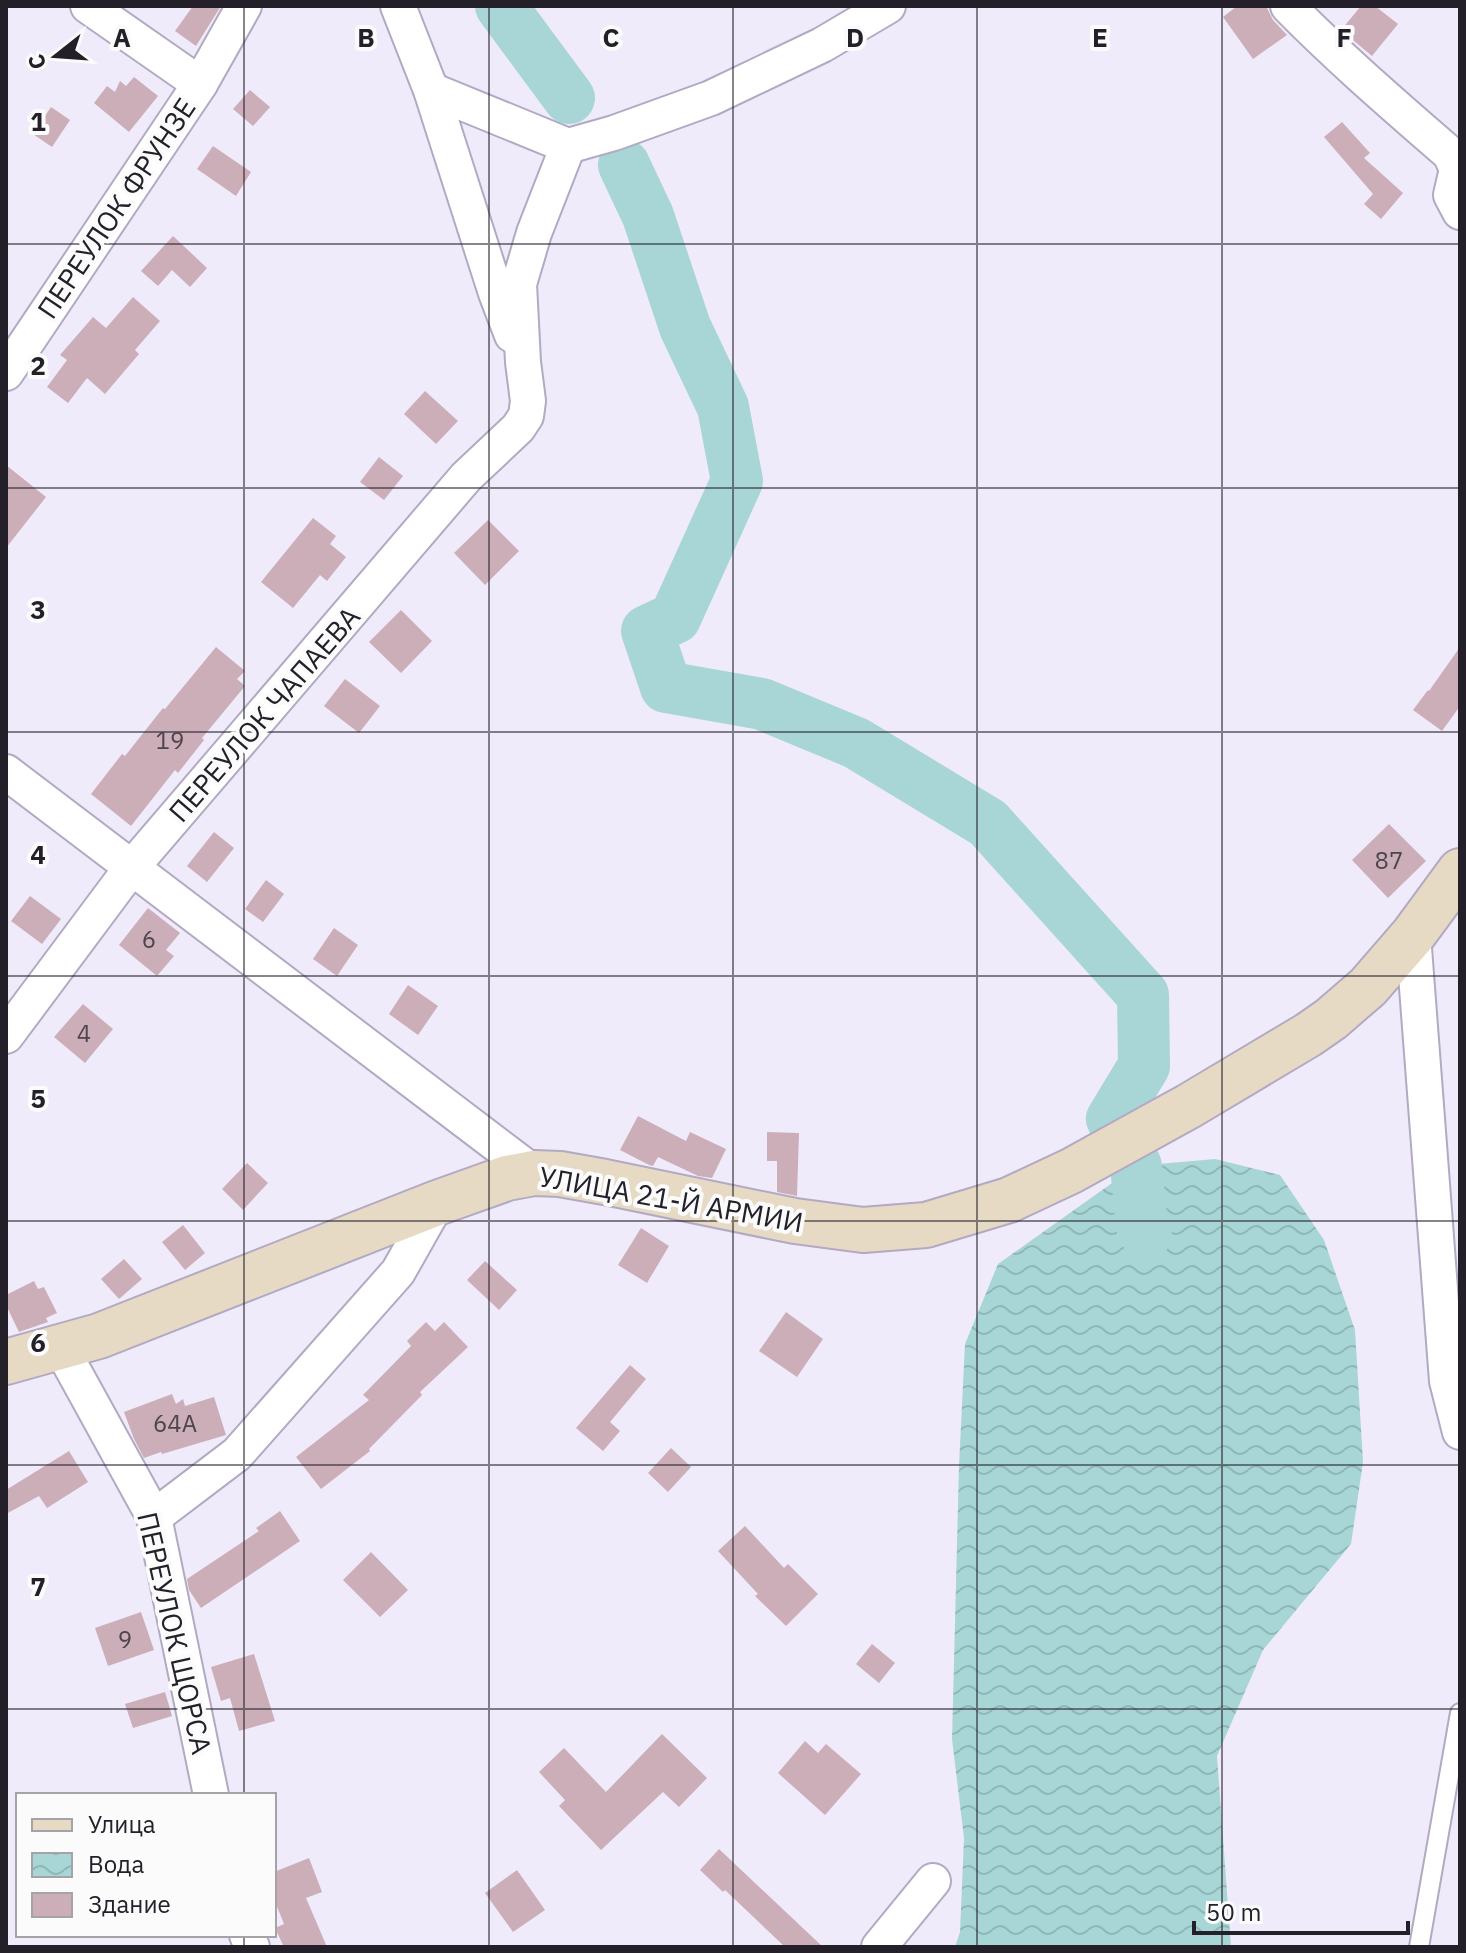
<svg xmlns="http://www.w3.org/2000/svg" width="1466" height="1953" font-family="'IBM Plex Sans',sans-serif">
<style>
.water{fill:url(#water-waves)}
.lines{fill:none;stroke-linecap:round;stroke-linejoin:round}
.river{stroke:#a8d6d6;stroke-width:52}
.building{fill:#ccaeb9}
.service-casing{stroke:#b2a9c3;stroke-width:22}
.minor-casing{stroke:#b2a9c3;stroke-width:38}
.secondary-casing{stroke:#b2a9c3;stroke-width:48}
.service{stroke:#fff;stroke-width:18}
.minor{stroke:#fff;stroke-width:34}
.secondary{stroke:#e6dac4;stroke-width:44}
.grid{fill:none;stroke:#232029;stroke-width:2;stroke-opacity:0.55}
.labels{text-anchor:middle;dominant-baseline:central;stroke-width:8;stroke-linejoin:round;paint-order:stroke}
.number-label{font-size:24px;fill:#4d444d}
.street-label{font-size:28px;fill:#232029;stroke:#fbfbfb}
.grid-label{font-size:26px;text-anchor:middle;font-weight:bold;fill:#232029;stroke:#fbfbfb;stroke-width:8;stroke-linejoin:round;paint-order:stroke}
</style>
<defs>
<pattern id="water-waves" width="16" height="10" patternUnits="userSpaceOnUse" patternTransform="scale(2)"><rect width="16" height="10" fill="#a8d6d6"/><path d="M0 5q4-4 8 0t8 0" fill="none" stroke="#90b7b8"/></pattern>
</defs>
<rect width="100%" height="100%" fill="#f0ebfb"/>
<polygon class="water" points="1215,1159 1280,1175 1324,1240 1355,1330 1363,1462 1351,1544 1263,1650 1217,1756 1231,1947 955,1947 960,1932 964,1838 952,1739 959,1466 965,1344 998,1264 1136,1166"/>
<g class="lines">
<g class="river">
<polyline points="501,6 569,98"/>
<polyline points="624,165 648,216 685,327 723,407 737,481 675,618 647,631 666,687 762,704 856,743 988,823 1143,995 1144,1066 1112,1119 1136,1166 1142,1226 1146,1234"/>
</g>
</g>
<g class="building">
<polygon points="193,6 221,6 196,46 175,31"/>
<polygon points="1237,6 1266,6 1273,20 1287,35 1253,59 1223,17"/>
<polygon points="1361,6 1375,6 1398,24 1372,56 1341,30"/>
<polygon points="134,77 158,96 129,132 94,103 107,86 115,92 120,81 126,86"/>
<polygon points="250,90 270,107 253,126 233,109"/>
<polygon points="51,107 70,120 52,147 33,134"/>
<polygon points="1342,122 1370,153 1364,158 1403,193 1381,219 1364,204 1373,194 1324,137"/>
<polygon points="213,146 251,172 236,196 197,169"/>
<polygon points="173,236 207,268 190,287 172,270 158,286 141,271"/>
<polygon points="133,297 160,321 135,350 139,354 105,394 87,378 68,403 47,387 67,360 60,355 93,317 106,328"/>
<polygon points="425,391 458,421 436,444 404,414"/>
<polygon points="379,457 403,476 384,500 360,482"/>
<polygon points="6,465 46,497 6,548"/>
<polygon points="313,518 336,536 330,544 346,557 327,581 320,575 293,608 261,582"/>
<polygon points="488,520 519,551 485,585 454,553"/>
<polygon points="401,610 432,641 401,673 369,642"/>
<polygon points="216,647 245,671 237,679 245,686 202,738 204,740 178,773 175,770 131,826 91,794 122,754 125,756 163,708 165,709"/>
<polygon points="1460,647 1460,706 1442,731 1413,710 1428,690 1429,691"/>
<polygon points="345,679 380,706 359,733 324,706"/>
<polygon points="1389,824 1426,861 1388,898 1352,860"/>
<polygon points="214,832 234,848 207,882 187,866"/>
<polygon points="266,880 284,894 263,922 245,909"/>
<polygon points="30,896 61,919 42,944 11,921"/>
<polygon points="148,908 180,933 166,950 174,956 157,976 119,945"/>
<polygon points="334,928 358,945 337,976 313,959"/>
<polygon points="408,985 438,1006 418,1035 389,1014"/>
<polygon points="83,1004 113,1029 85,1063 54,1037"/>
<polygon points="638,1116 686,1141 690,1132 726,1149 712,1178 698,1176 658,1157 653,1166 649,1165 620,1150"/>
<polygon points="767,1132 799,1133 797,1196 777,1192 777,1161 767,1161"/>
<polygon points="247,1163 268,1183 243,1210 222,1189"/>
<polygon points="183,1225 205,1253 185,1270 162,1242"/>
<polygon points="641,1228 669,1246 647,1283 618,1265"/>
<polygon points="124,1259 142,1279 119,1299 101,1279"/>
<polygon points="485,1261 517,1290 499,1310 467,1280"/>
<polygon points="34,1281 38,1289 44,1287 57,1313 46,1318 48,1322 19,1332 6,1305 6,1295"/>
<polygon points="786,1312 823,1339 797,1377 759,1351"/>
<polygon points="426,1322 435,1331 444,1322 468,1347 420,1392 422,1395 369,1449 370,1451 321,1489 296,1457 369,1400 363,1395 411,1346 407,1341"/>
<polygon points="630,1365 646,1379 610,1422 620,1431 603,1451 576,1428"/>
<polygon points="172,1394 176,1404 183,1399 185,1406 214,1397 226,1435 162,1454 161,1452 144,1458 134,1439 124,1412"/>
<polygon points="671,1448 691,1467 668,1492 648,1473"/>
<polygon points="69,1451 88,1482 47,1508 39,1496 6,1514 6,1490"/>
<polygon points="280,1511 300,1541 201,1608 189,1590 187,1579 259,1531 256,1528"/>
<polygon points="745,1526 784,1568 788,1564 818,1594 786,1626 755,1596 758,1594 718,1551"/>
<polygon points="371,1552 408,1590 380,1617 343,1580"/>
<polygon points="141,1612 154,1650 108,1666 95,1628"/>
<polygon points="872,1644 895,1663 879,1683 856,1664"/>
<polygon points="254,1654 275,1721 239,1731 230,1698 221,1701 211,1667"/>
<polygon points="165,1692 172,1716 133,1728 125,1704"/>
<polygon points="662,1734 707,1778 679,1807 663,1792 601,1850 559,1806 565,1800 539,1772 564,1748 606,1792"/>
<polygon points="805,1741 818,1753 826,1744 861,1774 825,1815 778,1773"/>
<polygon points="719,1849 823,1947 785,1947 725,1890 723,1892 700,1870"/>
<polygon points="309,1858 322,1892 306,1898 327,1947 284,1947 275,1928 284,1924 274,1899 274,1872"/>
<polygon points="517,1870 545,1910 513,1932 485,1893"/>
</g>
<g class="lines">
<defs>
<polyline id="service" points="1419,1947 1460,1713"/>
<g id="minor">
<polyline points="88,6 200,84"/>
<polyline points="398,6 431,90 496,293 512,335"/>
<path d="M 1288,6 C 1339,58 1395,106 1450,154 L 1457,169 L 1451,195 L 1460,212"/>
<polyline points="431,90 568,146 614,133 711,98 822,45 888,6"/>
<polyline points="6,373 200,84 244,6"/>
<polyline points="6,772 534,1173"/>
<polyline points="1413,935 1447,1381 1460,1432"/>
<polyline points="6,1036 132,867 466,477 518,428 526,416 528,401 523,362 519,284 534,233 568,146"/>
<polyline points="61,1348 154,1517 211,1795"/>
<polyline points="154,1517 237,1454 398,1272 437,1203"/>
<polyline points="247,1935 252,1947"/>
<polyline points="879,1947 933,1881"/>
</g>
<polyline id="secondary" points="6,1362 99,1336 437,1203 507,1178 534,1173 560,1174 605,1182 795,1221 863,1230 926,1225 1009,1200 1071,1171 1189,1106 1308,1035 1331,1019 1368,987 1413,935 1460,871"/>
</defs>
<use href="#service" class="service-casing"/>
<use href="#minor" class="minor-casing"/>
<use href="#secondary" class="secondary-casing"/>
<use href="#service" class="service"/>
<use href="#minor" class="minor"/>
<use href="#secondary" class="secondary"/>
</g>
<path class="grid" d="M 244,6 L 244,1795M 489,6 L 489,1947M 733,6 L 733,1947M 977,6 L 977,1947M 1222,6 L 1222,1947M 6,244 L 1460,244M 6,488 L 1460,488M 6,732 L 1460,732M 6,976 L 1460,976M 6,1221 L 1460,1221M 6,1465 L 1460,1465M 6,1709 L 1460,1709M 244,1935 L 244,1947"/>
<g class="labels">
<g class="number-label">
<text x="170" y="740">19</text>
<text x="1389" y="860">87</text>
<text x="149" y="939">6</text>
<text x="84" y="1033">4</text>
<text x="175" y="1423">64А</text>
<text x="125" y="1639">9</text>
</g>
<g class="street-label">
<text transform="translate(116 208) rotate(-56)">ПЕРЕУЛОК ФРУНЗЕ</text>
<text transform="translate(264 714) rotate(-49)">ПЕРЕУЛОК ЧАПАЕВА</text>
<text transform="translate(671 1199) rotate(10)">УЛИЦА 21-Й АРМИИ</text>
<text transform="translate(175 1633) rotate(77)">ПЕРЕУЛОК ЩОРСА</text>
</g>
</g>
<g class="grid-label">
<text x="122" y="47">A</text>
<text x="366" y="47">B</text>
<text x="611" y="47">C</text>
<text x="855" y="47">D</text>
<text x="1100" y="47">E</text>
<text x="1344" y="47">F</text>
<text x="38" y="131">1</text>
<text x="38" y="375">2</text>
<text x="38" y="619">3</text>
<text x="38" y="864">4</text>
<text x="38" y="1108">5</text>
<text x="38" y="1352">6</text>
<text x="38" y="1596">7</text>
</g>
<rect width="1466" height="1953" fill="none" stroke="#232029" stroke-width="16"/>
<rect x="16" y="1793" width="260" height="144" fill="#fbfbfb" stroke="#a5a3a7" stroke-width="2"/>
<rect x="32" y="1819" width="40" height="12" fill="#e6dac4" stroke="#a5a3a7" stroke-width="2"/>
<text x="88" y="1833" font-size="24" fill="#232029">Улица</text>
<rect x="32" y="1853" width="40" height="24" fill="url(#water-waves)" stroke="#a5a3a7" stroke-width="2"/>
<text x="88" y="1873" font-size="24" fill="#232029">Вода</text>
<rect x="32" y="1893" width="40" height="24" fill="#ccaeb9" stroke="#a5a3a7" stroke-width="2"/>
<text x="88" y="1913" font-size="24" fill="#232029">Здание</text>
<g transform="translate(56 56) rotate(253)" stroke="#fbfbfb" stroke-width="6" paint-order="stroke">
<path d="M0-6L14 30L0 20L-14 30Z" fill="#232029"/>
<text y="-12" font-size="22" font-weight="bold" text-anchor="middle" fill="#232029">С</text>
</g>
<path d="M1194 1921v12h214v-12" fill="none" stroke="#232029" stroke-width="4"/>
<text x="1206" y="1921" font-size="24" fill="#232029" stroke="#fbfbfb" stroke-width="6" paint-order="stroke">50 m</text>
</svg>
